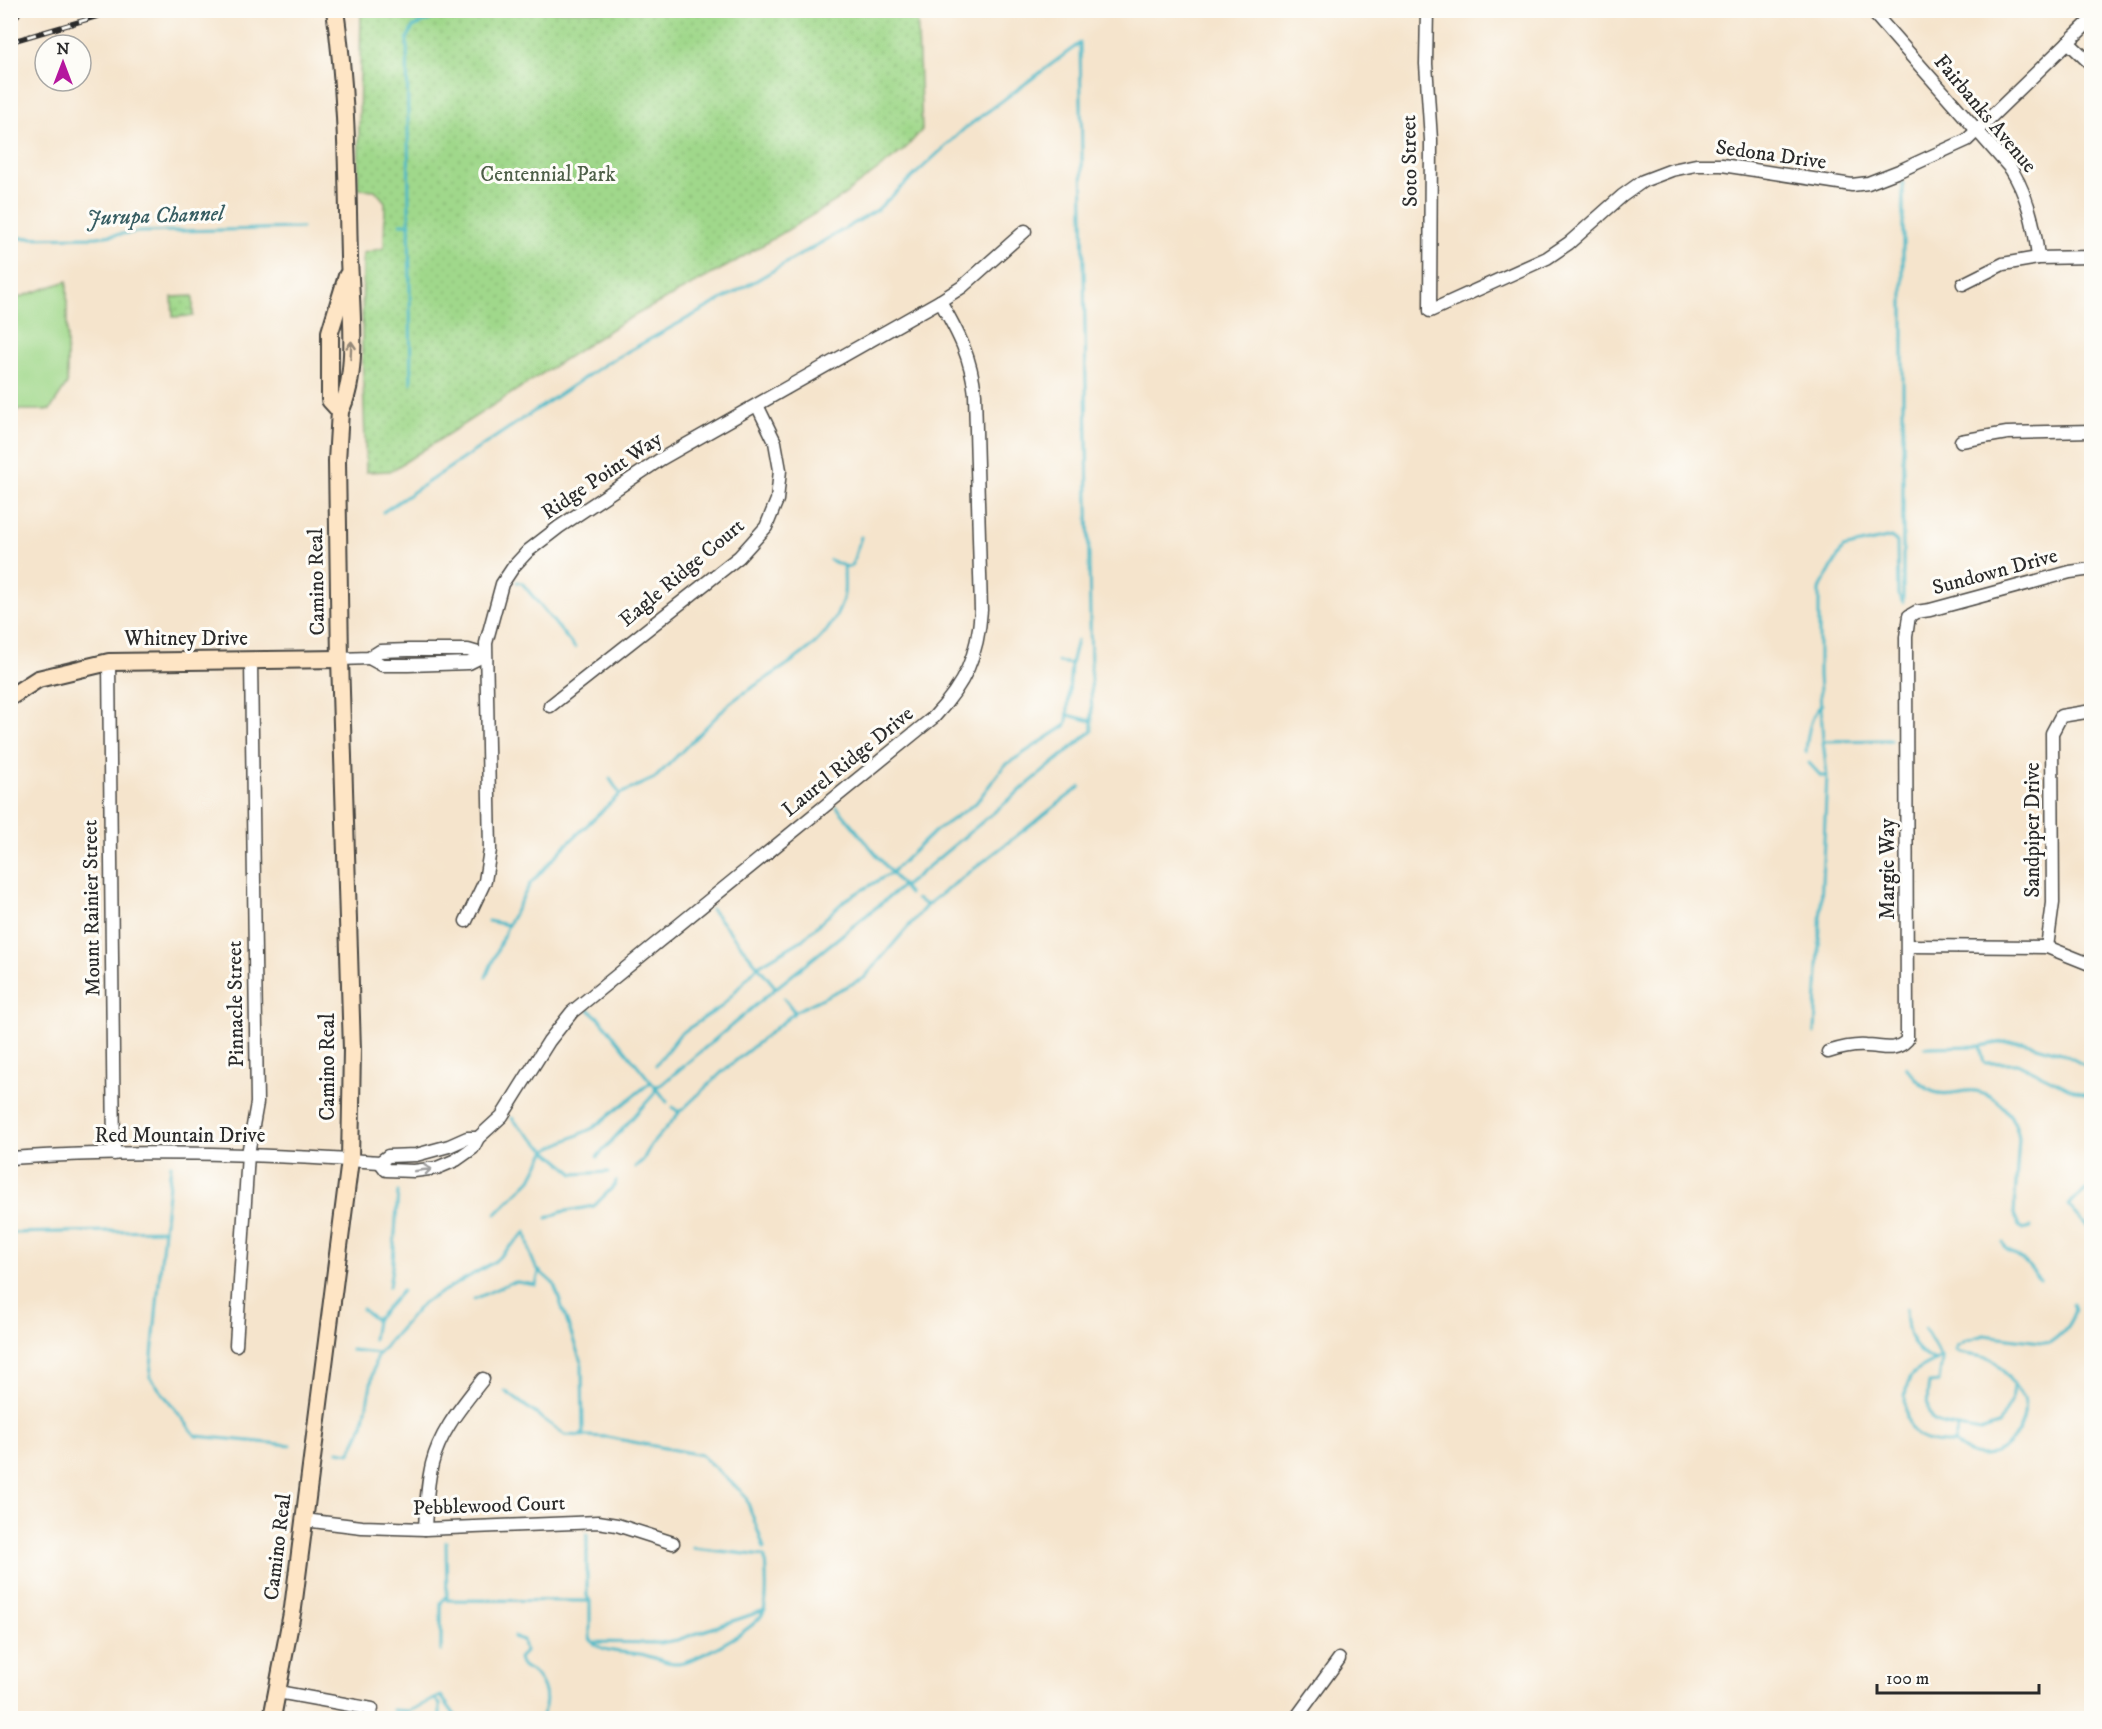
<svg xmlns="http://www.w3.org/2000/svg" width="2102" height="1729" font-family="'IM FELL DW Pica',serif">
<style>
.grass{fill:#a0d88b;stroke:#66825b;stroke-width:1.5}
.park{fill:url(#park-dots);stroke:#66825b;stroke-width:1.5}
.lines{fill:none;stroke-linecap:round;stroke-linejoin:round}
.stream{stroke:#4db9c8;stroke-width:3}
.street-casing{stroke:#494743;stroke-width:15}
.secondary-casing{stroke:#494743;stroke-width:20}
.street{stroke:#fff;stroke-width:12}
.secondary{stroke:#fee5c5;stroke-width:16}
.rail-casing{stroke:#2b2b2b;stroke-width:5}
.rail{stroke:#fdfcf7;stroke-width:3;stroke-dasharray:9;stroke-linecap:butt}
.oneway{stroke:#948878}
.oneway2{stroke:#a0a0a0}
.labels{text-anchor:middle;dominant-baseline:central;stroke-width:6;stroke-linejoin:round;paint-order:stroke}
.street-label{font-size:21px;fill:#2b2b2b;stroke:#fdfcf7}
.park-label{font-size:21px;fill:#4e5f48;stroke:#fdfcf7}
.water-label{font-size:22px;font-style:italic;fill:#375d62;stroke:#fdfcf7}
</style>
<defs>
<pattern id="park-dots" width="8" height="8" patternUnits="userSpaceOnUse" patternTransform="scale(1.5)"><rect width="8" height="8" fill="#a0d88b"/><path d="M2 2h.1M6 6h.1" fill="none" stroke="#8aba78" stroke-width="1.8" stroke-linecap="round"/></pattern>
</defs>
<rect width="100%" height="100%" fill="#fdfcf7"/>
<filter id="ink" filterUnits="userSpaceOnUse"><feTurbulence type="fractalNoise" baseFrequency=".0167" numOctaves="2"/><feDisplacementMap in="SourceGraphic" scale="12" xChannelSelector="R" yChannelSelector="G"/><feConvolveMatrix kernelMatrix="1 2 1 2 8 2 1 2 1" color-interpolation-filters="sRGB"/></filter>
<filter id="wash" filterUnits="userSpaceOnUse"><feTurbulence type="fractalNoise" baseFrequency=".008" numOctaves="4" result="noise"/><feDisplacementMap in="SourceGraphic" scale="24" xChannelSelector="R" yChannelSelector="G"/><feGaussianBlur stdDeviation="1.35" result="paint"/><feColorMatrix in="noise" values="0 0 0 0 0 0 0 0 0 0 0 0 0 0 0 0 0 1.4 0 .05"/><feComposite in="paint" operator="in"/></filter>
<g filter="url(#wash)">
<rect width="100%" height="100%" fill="#f5e4cc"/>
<polygon class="grass" points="67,281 67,384 50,410 11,410 11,300"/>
<g class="park">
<polygon points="361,11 917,11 922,130 904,150 836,201 731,264 619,324 391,471 366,472 362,348 363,253 384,248 385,202 375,190 358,189"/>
<polygon points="193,296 193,316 173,317 172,297"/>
</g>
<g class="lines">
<g class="stream">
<polyline points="1903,183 1903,598"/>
<polyline points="401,224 410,224"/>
<polyline points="10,238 97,237 138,232 302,228"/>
<polyline points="411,383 407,39 413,27 452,10"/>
<polyline points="383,512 605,364 757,280 877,210 964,129 1080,43 1092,731 906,885 901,886 899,889 776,988 661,1085 655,1086 667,1102"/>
<polyline points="830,560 844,566"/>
<polyline points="517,582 522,583 575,648"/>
<polyline points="1058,662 1071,664"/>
<polyline points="1068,715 1092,721"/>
<polyline points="1891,740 1823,741 1819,675 1819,590 1843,548 1891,537 1897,542 1898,595 1903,602"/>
<path d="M 1806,752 C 1807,737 1810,714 1822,705"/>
<polyline points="1809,763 1821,776 1826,776"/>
<polyline points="610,779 620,794"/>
<polyline points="837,807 909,894"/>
<polyline points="916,899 927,905"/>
<polyline points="711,909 776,988"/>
<path d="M 508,925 L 530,884 L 565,846 L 620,794 L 655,778 L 729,704 C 768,672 833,650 844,594 C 845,585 844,575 844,566 L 849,567 L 852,565 L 861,537"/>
<polyline points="486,977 508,925 488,921"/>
<polyline points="588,1009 600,1019 651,1082 593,1128 546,1150 574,1174 608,1172"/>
<polyline points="793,1010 796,1011 864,978 927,905 1080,787"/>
<polyline points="1815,1033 1827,776 1823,741"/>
<polyline points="1980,1046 1984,1063 2017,1063 2068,1088 2092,1096"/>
<polyline points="1925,1047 1980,1046 2004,1042 2023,1042 2061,1053 2092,1069"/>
<polyline points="656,1065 680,1034 721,1007 758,966 802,940 845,900 891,873 934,832 976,803 1004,766 1065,726 1067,722 1071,664 1077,640"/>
<path d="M 1906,1067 C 1914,1076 1922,1088 1934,1092 C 1947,1097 1963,1089 1976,1091 C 1996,1094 2017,1118 2019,1138 L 2014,1214 L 2019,1226 L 2023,1229 L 2031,1227"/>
<polyline points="679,1111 682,1110 722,1072 794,1013 793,1010 784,998"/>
<polyline points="597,1157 655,1093 655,1086 651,1082"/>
<polyline points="635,1167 643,1160 651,1145 679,1113 673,1107"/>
<polyline points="2092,1185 2068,1205 2092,1232"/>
<polyline points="496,1214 531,1179 546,1150 518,1125 512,1118"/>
<polyline points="547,1218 561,1212 594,1206 615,1185 616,1181"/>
<polyline points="164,1230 150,1377 196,1436 291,1445"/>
<polyline points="10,1233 164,1230 171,1165"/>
<polyline points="2003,1243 2006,1249 2025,1262 2040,1280"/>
<polyline points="389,1287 393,1261 398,1192"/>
<polyline points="474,1299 510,1283 517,1282 536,1285 539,1272"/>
<polyline points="362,1309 376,1320 402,1291"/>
<path d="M 1906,1309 C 1907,1335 1911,1349 1935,1361"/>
<path d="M 1925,1329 L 1942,1359 L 1939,1382 L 1929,1383 C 1927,1393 1925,1414 1934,1421 C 1940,1425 1951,1426 1958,1427 L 1954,1443 C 1943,1443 1928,1443 1918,1436 C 1903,1425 1901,1388 1913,1374 C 1919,1368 1933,1363 1941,1357"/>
<polyline points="373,1339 376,1321"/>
<polyline points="351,1350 379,1353"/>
<polyline points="505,1391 565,1435 607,1437 701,1455 745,1495 764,1548"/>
<polyline points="1958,1427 1980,1431 1998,1425 2011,1402 2013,1386"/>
<path d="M 1954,1443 C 1961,1448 1967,1453 1974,1455 C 2004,1462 2031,1426 2023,1398 C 2021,1394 2010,1380 2007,1376 C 2003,1371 1997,1362 1991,1359 C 1981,1356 1970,1355 1959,1353 L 1955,1351 L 1957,1346 L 1967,1340 L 1984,1335 L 2049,1343 C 2062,1335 2071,1324 2075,1309 L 2073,1304"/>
<polyline points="338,1451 350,1453 363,1425 376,1358 379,1353 423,1303 494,1262 526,1232 531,1256 536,1268 554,1284 582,1365 583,1433 579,1436"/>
<polyline points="587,1534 587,1596 590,1601"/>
<polyline points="446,1542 447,1600 590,1601 590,1638 592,1642 660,1643 677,1640 765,1610"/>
<path d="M 514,1637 L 523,1640 L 525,1652 L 519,1658 C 521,1667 524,1667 531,1671 C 547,1683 550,1703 540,1718"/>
<path d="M 592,1642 C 604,1653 625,1652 640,1654 C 652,1656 664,1663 676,1663 C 694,1663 756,1628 763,1613 C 768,1603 766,1569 765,1558 L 763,1556 L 693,1548"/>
<polyline points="441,1651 441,1603 445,1597"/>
<polyline points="436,1700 440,1704 440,1718"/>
<polyline points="393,1710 409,1711 441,1696 457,1718"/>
</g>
</g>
</g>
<g filter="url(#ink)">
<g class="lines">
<defs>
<g id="street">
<polyline points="1427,10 1426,64 1431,140 1430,311 1547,258 1569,243 1622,196 1643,181 1672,170 1696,165 1722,165 1852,185 1868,183 1899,171 1967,140 2092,19"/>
<path d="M 1871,10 L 2011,169 C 2028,196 2035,226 2038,258"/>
<polyline points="2068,42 2092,65"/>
<polyline points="1963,284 2003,264 2038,258 2092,257"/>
<polyline points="1961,441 2007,433 2092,431"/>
<polyline points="369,658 382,665 408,665 469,663 485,655"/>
<polyline points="340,659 369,658 380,651 409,650 468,650 485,655"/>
<polyline points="109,662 114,1154"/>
<polyline points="550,706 739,557 766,527 777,500 780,470 775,442 757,405"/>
<polyline points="466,921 485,881 490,850 486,643 502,584 514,566 528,551 559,527 661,459 940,301 962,287 1025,231"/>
<polyline points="1908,946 2047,947 2092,965"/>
<polyline points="2047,947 2053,903 2052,733 2061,716 2092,711"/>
<path d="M 1828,1052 C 1841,1048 1853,1045 1866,1046 C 1881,1046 1895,1053 1907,1040 L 1906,637 L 1909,616 L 1916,612 L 1930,610 L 2070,572 L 2092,569"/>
<path d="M 10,1158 C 134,1149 258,1154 380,1162 L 388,1156 L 416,1155 L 449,1146 L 467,1138 L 478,1138"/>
<path d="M 380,1162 L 386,1170 L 414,1171 L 437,1168 L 456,1160 L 473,1148 L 478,1138 L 502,1116 L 549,1041 L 572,1012 L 934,717 C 965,684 978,655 981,610 L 975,394 C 971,357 959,334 940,301"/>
<polyline points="236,1345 248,1154 257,1103 251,661"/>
<polyline points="304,1520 362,1527 425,1529 598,1522 617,1525 673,1543"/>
<path d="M 425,1529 C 426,1507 427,1485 432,1464 C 440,1431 463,1405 483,1379"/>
<polyline points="278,1692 372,1709"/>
<polyline points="1296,1718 1339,1659"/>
</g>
<g id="secondary">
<polyline points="10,11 12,10"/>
<polyline points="340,411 330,400 330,332 347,276"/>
<polyline points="10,697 38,679 109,662 340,659"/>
<path d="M 272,1718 L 293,1608 L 350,1160 L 352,1050 L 340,659 L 337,461 L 340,411 C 360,375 350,298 349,257 C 347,175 347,92 335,10"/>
</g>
</defs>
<use href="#street" class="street-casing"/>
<use href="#secondary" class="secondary-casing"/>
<use href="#street" class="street"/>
<use href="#secondary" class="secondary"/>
<defs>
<polyline id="rail" points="10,42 119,10"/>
</defs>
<use href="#rail" class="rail-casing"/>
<use href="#rail" class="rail"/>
</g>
<defs><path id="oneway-shaft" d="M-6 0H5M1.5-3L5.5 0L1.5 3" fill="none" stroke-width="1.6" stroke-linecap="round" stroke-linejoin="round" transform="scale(1.5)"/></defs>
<use class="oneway" href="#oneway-shaft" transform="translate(351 350) rotate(-87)"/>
<use class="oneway2" href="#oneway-shaft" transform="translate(423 1170) rotate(-8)"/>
</g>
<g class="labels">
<g class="street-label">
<text transform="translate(1985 114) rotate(50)">Fairbanks Avenue</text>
<text transform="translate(1771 155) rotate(8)">Sedona Drive</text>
<text transform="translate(1410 161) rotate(-91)">Soto Street</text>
<text transform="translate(602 476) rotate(-34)">Ridge Point Way</text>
<text transform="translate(1995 572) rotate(-15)">Sundown Drive</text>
<text transform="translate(682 573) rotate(-40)">Eagle Ridge Court</text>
<text transform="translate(317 582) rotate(-91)">Camino Real</text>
<text x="186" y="639">Whitney Drive</text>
<text transform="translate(848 762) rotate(-39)">Laurel Ridge Drive</text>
<text transform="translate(2033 830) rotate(-90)">Sandpiper Drive</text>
<text transform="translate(1888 869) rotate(-90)">Margie Way</text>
<text transform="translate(92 908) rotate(-91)">Mount Rainier Street</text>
<text transform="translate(236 1004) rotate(-91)">Pinnacle Street</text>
<text transform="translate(328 1067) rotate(-90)">Camino Real</text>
<text x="180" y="1136">Red Mountain Drive</text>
<text transform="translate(489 1506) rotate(-2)">Pebblewood Court</text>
<text transform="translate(278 1547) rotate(-83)">Camino Real</text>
</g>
<g class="park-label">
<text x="548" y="175">Centennial Park</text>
</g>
<g class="water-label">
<text transform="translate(155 216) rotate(-2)">Jurupa Channel</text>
</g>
</g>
<rect width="2102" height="1729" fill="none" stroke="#fdfcf7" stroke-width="36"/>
<g transform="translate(63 63)"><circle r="28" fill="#fdfcf7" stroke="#a9a8a5" stroke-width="1.5"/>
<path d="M0-4.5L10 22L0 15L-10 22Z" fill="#b5179e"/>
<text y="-9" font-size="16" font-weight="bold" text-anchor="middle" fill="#2b2b2b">N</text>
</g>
<path d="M1877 1684v9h162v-9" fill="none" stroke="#2b2b2b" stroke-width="3"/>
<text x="1886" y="1684" font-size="18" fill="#2b2b2b" stroke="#fdfcf7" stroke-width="4.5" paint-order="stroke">100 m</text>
</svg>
